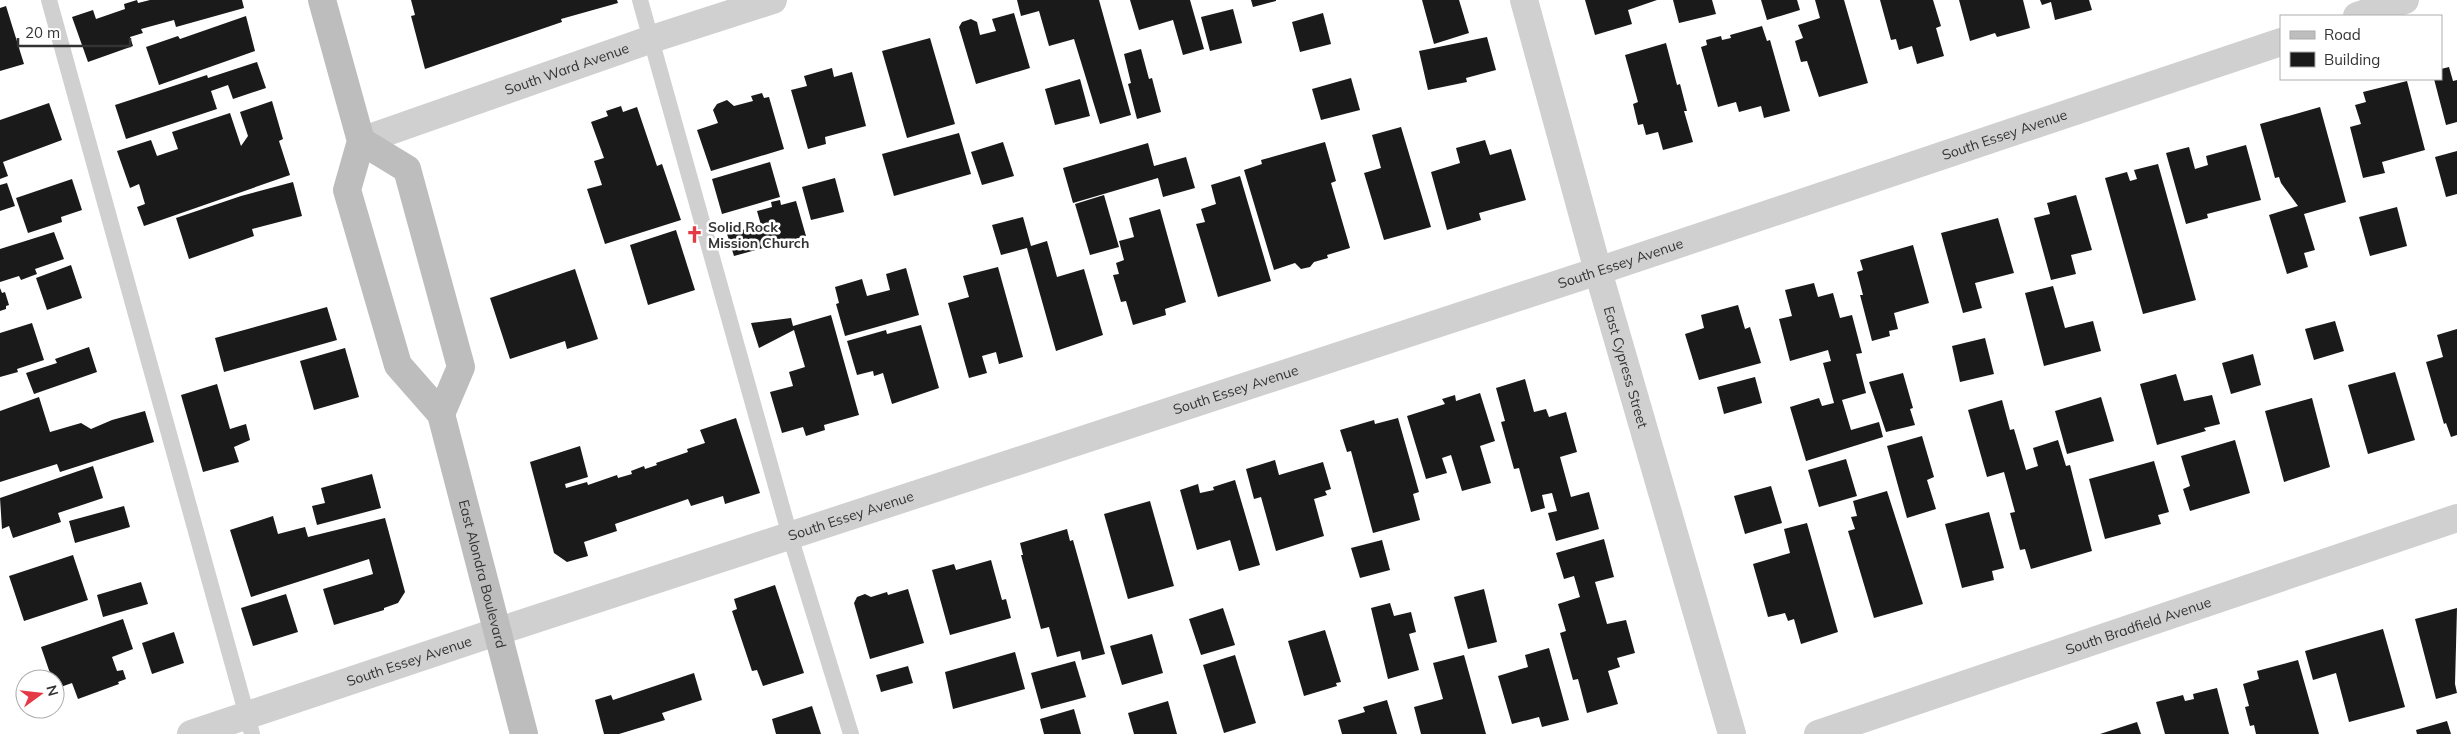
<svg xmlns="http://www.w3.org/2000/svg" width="2457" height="734" font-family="Mulish,sans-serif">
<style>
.building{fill:#1a1a1a}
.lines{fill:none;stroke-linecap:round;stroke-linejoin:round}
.lane{stroke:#d0d0d0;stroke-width:16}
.street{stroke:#d0d0d0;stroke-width:28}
.secondary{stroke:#bdbdbd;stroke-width:28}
.labels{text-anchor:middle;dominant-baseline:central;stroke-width:5;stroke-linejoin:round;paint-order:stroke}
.street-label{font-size:14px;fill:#333;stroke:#fff}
.poi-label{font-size:14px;font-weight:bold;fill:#333;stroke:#fff;text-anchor:start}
</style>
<rect width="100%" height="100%" fill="#fff"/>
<g class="building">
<polygon points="137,0 138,3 150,0 242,0 244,8 176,27 174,20 141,29 143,33 130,37 133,46 88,62 72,17 93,10 96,19 125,9 124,4"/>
<polygon points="411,0 617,0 618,3 561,19 562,22 425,69 411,16 415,15"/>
<polygon points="1017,0 1099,0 1131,115 1100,124 1074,39 1049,46 1039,11 1021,16"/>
<polygon points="1130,0 1190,0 1204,49 1183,55 1173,20 1139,30"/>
<polygon points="1251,0 1276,0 1276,1 1253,7"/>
<polygon points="1422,0 1459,0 1469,33 1434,44"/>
<polygon points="1585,0 1657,0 1628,10 1632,24 1595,35"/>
<polygon points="1673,0 1712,0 1716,14 1679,23"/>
<polygon points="1761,0 1797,0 1800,10 1767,20"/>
<polygon points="1815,0 1844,0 1868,83 1819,97 1807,61 1801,62 1795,41 1803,38 1798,25 1820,18"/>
<polygon points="1880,0 1933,0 1941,26 1936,28 1944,56 1917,64 1912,46 1899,50 1896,39 1891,40"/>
<polygon points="1959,0 2023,0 2030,28 1997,37 1995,33 1970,41"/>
<polygon points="2040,0 2089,0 2092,10 2055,20 2051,2 2042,5"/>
<polygon points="6,6 24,64 0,71 0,8"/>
<polygon points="1233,9 1242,43 1210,51 1201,17"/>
<polygon points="1014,13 1030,68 976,84 959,27 962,22 971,19 977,22 980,35 996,31 992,19"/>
<polygon points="1323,13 1331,44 1300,52 1292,22"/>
<polygon points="246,16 255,51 159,85 146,47 178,36 180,39"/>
<polygon points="1762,26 1767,41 1770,40 1790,111 1764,118 1761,106 1739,112 1736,102 1718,107 1701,47 1707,45 1706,40 1721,36 1722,40 1731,38 1730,35"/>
<polygon points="1487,37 1496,70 1466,78 1467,82 1428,90 1419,51"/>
<polygon points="930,38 955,124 907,138 882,51"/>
<polygon points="1666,43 1677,85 1680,84 1687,111 1684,111 1693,142 1663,150 1658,132 1646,135 1643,124 1638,125 1633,104 1638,102 1625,55"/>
<polygon points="1141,49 1149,79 1152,78 1161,112 1137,119 1128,84 1131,83 1124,54"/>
<polygon points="257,62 266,88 233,99 228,85 211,91 217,109 126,139 115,105 207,75 208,78"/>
<polygon points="2449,67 2453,81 2457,80 2457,122 2446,125 2434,79 2441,79 2441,69"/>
<polygon points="832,68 834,77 852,72 866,126 825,137 826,144 808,149 791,90 807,86 804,76"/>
<polygon points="1351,78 1360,110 1321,120 1312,89"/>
<polygon points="1080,79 1090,116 1055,125 1045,89"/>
<polygon points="2407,81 2425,150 2382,162 2385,173 2363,178 2350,127 2361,124 2355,105 2366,102 2363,92"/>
<polygon points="762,93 764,98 769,97 784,149 711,171 697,130 718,123 713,110 717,104 727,100 734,106 753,101 751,96"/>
<polygon points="272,101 283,139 279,141 290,175 144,226 137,207 145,204 139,184 130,188 117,151 151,140 157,156 178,149 172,132 230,113 241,146 248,136 240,112"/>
<polygon points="49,103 62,140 3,162 8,176 0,179 0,120"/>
<polygon points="621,106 623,112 637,107 657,166 662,164 681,220 605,244 587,189 602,185 594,161 604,158 591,122 608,116 606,111"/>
<polygon points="2320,107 2346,202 2304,214 2315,250 2304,253 2308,267 2287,274 2269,215 2298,206 2281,183 2279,177 2275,178 2260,124"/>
<polygon points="1401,127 1431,227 1384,240 1364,173 1381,168 1372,135"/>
<polygon points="959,133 971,174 894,196 882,154"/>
<polygon points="1485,140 1490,155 1511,149 1526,200 1479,213 1481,220 1447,230 1431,172 1460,163 1456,148"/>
<polygon points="1003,142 1014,176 982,185 971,152"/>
<polygon points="1325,142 1336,181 1331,183 1350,248 1327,255 1328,258 1314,262 1310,267 1301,269 1295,263 1274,270 1244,170 1262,164 1261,160"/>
<polygon points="1148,143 1154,166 1186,157 1195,188 1163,197 1158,178 1073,203 1063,168"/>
<polygon points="2246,145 2261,200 2207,214 2208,218 2186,224 2166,153 2189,147 2195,169 2208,165 2206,156"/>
<polygon points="2457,151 2457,194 2446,197 2435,157"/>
<polygon points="770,162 780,197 722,214 712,179"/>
<polygon points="2158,164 2196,300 2143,314 2105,178 2127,172 2130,181 2137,179 2134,170"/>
<polygon points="1240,176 1271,281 1218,297 1196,224 1205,222 1201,209 1216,204 1211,185"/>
<polygon points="835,178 844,212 811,220 802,187"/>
<polygon points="72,179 82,210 61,217 62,222 28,233 16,198"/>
<polygon points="293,182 302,216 252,229 254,236 189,259 176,218 241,196"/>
<polygon points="7,183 15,206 0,211 0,185"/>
<polygon points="1104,195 1119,247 1090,255 1075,204"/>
<polygon points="2076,195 2092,250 2071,255 2076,274 2051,280 2034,218 2050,214 2047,203"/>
<polygon points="780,200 781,205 796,201 806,236 734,256 727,234 761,225 757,211 772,207 771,202"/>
<polygon points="2397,207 2407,246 2370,256 2359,217"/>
<polygon points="1160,209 1186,302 1165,309 1166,315 1133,325 1126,301 1121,302 1113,275 1119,274 1116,263 1124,260 1119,241 1134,237 1129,218"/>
<polygon points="1023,217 1031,246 1047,241 1057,277 1084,269 1103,335 1056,351 1027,248 1001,255 992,225"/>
<polygon points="1998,218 2014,273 1975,283 1982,308 1963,313 1941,233"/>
<polygon points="676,230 695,290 648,305 630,245"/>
<polygon points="54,232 64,259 35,269 37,274 21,280 19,276 0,282 0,249"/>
<polygon points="1913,245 1929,303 1894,313 1898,329 1889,331 1890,336 1872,341 1860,295 1863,295 1857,272 1863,270 1860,260"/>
<polygon points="71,265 82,298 47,310 36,278"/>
<polygon points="998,267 1023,357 999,364 996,352 982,356 987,373 969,378 948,303 969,297 963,276"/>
<polygon points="906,268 919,315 845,336 836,304 839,303 835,287 862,279 867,296 890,290 886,274"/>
<polygon points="575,269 598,339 567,349 565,341 510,359 490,298"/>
<polygon points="1814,283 1818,297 1833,293 1840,318 1852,315 1862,353 1856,354 1866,393 1842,400 1851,430 1879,422 1883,437 1806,461 1790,407 1819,398 1822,406 1834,403 1823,363 1831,361 1828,350 1790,361 1779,319 1792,316 1785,290"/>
<polygon points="2053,286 2065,328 2093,321 2101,351 2044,366 2025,293"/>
<polygon points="0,288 2,293 5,292 9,305 6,306 6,309 0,311"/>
<polygon points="1738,305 1745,329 1750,327 1761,363 1699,380 1685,334 1704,328 1701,315"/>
<polygon points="327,307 337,340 224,372 215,338"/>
<polygon points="831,315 859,415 824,425 825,430 806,436 803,427 782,433 770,392 793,386 789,372 805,367 794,330 759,348 751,323 791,318 793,326"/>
<polygon points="2335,321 2344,351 2314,360 2305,329"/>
<polygon points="32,323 44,360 17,369 18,372 0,377 0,333"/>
<polygon points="921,325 939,388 892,404 883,373 874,376 873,371 857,375 847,341 886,330 887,334"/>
<polygon points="2457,329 2457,435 2451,437 2446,423 2444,424 2426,362 2443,357 2437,335"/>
<polygon points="1985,338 1994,374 1960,382 1952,346"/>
<polygon points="89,347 97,372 34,394 26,373 57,363 55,359"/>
<polygon points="345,348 359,397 314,410 300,361"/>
<polygon points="2253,354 2261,385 2231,394 2222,363"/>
<polygon points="2395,372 2415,440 2368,454 2348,385"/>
<polygon points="1903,373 1913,408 1910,409 1915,425 1886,432 1869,382"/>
<polygon points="2176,374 2184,401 2212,395 2220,424 2204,428 2206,431 2157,445 2140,384"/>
<polygon points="1755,377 1762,403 1724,414 1717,387"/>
<polygon points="1525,379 1534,412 1546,409 1549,417 1566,412 1577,452 1560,457 1571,497 1589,492 1599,529 1556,541 1548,513 1557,511 1552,493 1542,495 1545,508 1531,512 1519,468 1514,469 1501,422 1505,421 1496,388"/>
<polygon points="217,384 230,429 246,424 250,440 234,447 239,462 203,472 181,395"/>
<polygon points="1480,393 1495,441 1480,446 1491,483 1462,491 1451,455 1442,458 1447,473 1426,479 1407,416 1445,404 1442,399 1455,395 1456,401"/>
<polygon points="39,397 50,432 81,423 91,429 112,420 145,411 154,442 60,472 57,464 0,482 0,411"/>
<polygon points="2101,397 2114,441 2067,454 2055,411"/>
<polygon points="2312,398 2330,467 2284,482 2265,411"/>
<polygon points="2002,400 2010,430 2014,429 2026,470 2038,466 2033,448 2058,440 2066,466 2070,465 2092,551 2031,569 2025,549 2020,550 2010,513 2015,512 2004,472 1987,477 1968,410"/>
<polygon points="736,418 760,493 725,504 723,496 691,506 688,499 615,524 617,531 584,542 588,556 567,562 554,553 530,462 580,446 588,477 565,484 566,488 587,482 588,485 617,475 618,478 632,474 631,471 644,466 645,469 657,465 656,463 688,452 687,449 705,443 700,430"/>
<polygon points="1398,418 1419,492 1413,494 1420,520 1373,533 1351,451 1347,452 1340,430 1374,420 1375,424"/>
<polygon points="1922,436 1934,477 1927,480 1936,509 1907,518 1887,446"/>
<polygon points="2235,440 2250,493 2190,511 2183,489 2190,486 2181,456"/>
<polygon points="1846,459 1857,496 1819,507 1808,470"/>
<polygon points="1275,460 1279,475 1323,462 1331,489 1325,491 1327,495 1314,499 1324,536 1276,551 1261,497 1254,499 1246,469"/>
<polygon points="2154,461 2169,512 2158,515 2161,524 2105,539 2089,479"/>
<polygon points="93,466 103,498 58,513 61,522 13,538 9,526 2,529 0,498"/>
<polygon points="372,474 381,508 317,525 312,506 325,503 321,488"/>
<polygon points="1235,480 1260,565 1239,571 1230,540 1197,550 1180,490 1198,484 1200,493 1214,490 1213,487"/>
<polygon points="1771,486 1782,523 1745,534 1734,496"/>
<polygon points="1887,491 1923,604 1874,618 1848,531 1855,529 1851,517 1857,516 1853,501"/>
<polygon points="1150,501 1174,586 1128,599 1104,514"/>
<polygon points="124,506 130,527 75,543 69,521"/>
<polygon points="1989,512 2004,568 1992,571 1994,580 1962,588 1945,524"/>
<polygon points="273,516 278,534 305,527 308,537 385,518 405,592 398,603 384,608 384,610 334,625 323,589 373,574 369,559 251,597 230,530"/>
<polygon points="1807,523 1838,632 1801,644 1794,619 1788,621 1785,613 1768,617 1753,564 1790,553 1784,529"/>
<polygon points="1067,529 1070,541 1073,540 1105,654 1082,660 1080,651 1057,657 1049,627 1041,629 1021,555 1023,555 1020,543"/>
<polygon points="1604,539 1614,577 1595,582 1607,624 1626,620 1635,653 1617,658 1620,667 1608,671 1618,704 1587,713 1578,679 1573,680 1560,633 1566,631 1558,604 1580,597 1574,576 1564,579 1556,553"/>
<polygon points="1382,540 1390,570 1360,578 1351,548"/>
<polygon points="73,555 88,600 24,621 9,576"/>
<polygon points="991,560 1002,600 1006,599 1011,618 950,635 932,570 954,564 956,570"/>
<polygon points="141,582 148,604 103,617 97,595"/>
<polygon points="775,585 804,673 763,686 757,670 752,671 732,611 737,609 734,599"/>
<polygon points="908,589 924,643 870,659 854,603 857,597 865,594 871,597 887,592 888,595"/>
<polygon points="1484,589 1497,642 1468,649 1454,597"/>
<polygon points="286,594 298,632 253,646 241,608"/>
<polygon points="1390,603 1394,616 1411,612 1416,632 1409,634 1419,670 1388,679 1371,608"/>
<polygon points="1223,608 1235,645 1201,655 1189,619"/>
<polygon points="2457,608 2455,684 2457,693 2436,699 2415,619"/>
<polygon points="123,619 133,649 112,657 117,671 123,670 126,679 118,682 119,684 78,699 72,683 55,689 55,679 52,679 41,647"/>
<polygon points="2383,629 2405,707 2349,722 2336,673 2313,680 2305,651"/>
<polygon points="1325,630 1341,682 1336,683 1337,686 1304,696 1288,641"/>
<polygon points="174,632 184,663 152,674 142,643"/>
<polygon points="1152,634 1163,673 1122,685 1110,646"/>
<polygon points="1549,648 1569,720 1542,727 1539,717 1512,724 1498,676 1528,667 1525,655"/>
<polygon points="1015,652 1025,689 953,709 945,672"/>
<polygon points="1235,655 1256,723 1224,733 1203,665"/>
<polygon points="1464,655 1486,734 1421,734 1414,707 1443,699 1433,663"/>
<polygon points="2298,660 2319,734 2256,734 2254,725 2250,726 2245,707 2249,706 2243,684 2259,679 2257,671"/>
<polygon points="1075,661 1086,697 1041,709 1031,673"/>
<polygon points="908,666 913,683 881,692 876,675"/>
<polygon points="694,673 702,700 662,713 665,720 619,734 604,734 595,700 611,695 613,700"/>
<polygon points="2217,688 2229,734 2165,734 2156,702 2183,695 2185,701 2194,699 2193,694"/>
<polygon points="1387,700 1397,734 1342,734 1338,720 1365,712 1363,707"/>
<polygon points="1168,701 1177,734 1134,734 1128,713"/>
<polygon points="812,706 821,734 776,734 772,719"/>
<polygon points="1074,709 1081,734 1044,734 1040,719"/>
<polygon points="2447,721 2451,734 2417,734 2416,730"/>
<polygon points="2137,722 2141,734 2100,734"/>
</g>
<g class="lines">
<g class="lane">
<polyline points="49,0 252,734"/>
<polyline points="640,0 790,536 851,734"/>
</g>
<g class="street">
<path id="s1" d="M 1524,0 L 1598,271 L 1732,734"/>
<polyline points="2357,16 2405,0"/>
<path id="s2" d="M 361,141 L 652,39 L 773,0"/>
<path id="s3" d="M 191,734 L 496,632 L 1598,271 L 2281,42"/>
<path id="s4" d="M 1818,734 L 2457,518"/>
</g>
<g class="secondary">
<path id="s5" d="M 322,0 L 361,141 L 347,190 L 398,365 L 441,414 L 524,734"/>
<polyline points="361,141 407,169 461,367 441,414"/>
</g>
</g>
<defs>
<symbol id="church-bare" viewBox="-9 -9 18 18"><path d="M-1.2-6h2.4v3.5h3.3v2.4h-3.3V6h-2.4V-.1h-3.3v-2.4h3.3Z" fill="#e63946" stroke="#fff" stroke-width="2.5" paint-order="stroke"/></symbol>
</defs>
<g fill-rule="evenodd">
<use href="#church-bare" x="682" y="222" width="25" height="25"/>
</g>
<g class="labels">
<g class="street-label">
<text stroke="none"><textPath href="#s2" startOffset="218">South Ward Avenue</textPath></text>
<text stroke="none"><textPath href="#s3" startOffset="1910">South Essey Avenue</textPath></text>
<text stroke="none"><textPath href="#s3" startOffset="1505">South Essey Avenue</textPath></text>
<text stroke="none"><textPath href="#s1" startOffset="381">East Cypress Street</textPath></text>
<text stroke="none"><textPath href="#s3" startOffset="1100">South Essey Avenue</textPath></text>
<text stroke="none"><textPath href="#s3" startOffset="695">South Essey Avenue</textPath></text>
<text stroke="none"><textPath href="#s5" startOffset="610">East Alondra Boulevard</textPath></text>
<text stroke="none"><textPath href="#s4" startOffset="338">South Bradfield Avenue</textPath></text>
<text stroke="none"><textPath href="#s3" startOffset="230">South Essey Avenue</textPath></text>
</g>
<g class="poi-label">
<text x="708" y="227">Solid Rock<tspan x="708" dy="16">Mission Church</tspan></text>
</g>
</g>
<rect x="2280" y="15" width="162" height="65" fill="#ffffff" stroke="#adadad"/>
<rect x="2290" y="31" width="25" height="8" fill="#bdbdbd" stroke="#adadad"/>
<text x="2324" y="40" font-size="15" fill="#333333">Road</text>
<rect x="2290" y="52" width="25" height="15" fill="#1a1a1a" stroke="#adadad"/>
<text x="2324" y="65" font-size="15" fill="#333333">Building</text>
<g transform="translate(40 694) rotate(75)"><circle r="24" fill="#ffffff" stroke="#adadad"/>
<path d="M0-4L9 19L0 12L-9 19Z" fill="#e63946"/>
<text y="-8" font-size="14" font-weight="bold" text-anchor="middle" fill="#333333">N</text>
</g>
<path d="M18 38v8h112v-8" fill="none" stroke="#333333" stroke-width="2.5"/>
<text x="25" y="38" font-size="15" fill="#333333" stroke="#ffffff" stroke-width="4" paint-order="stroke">20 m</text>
</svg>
